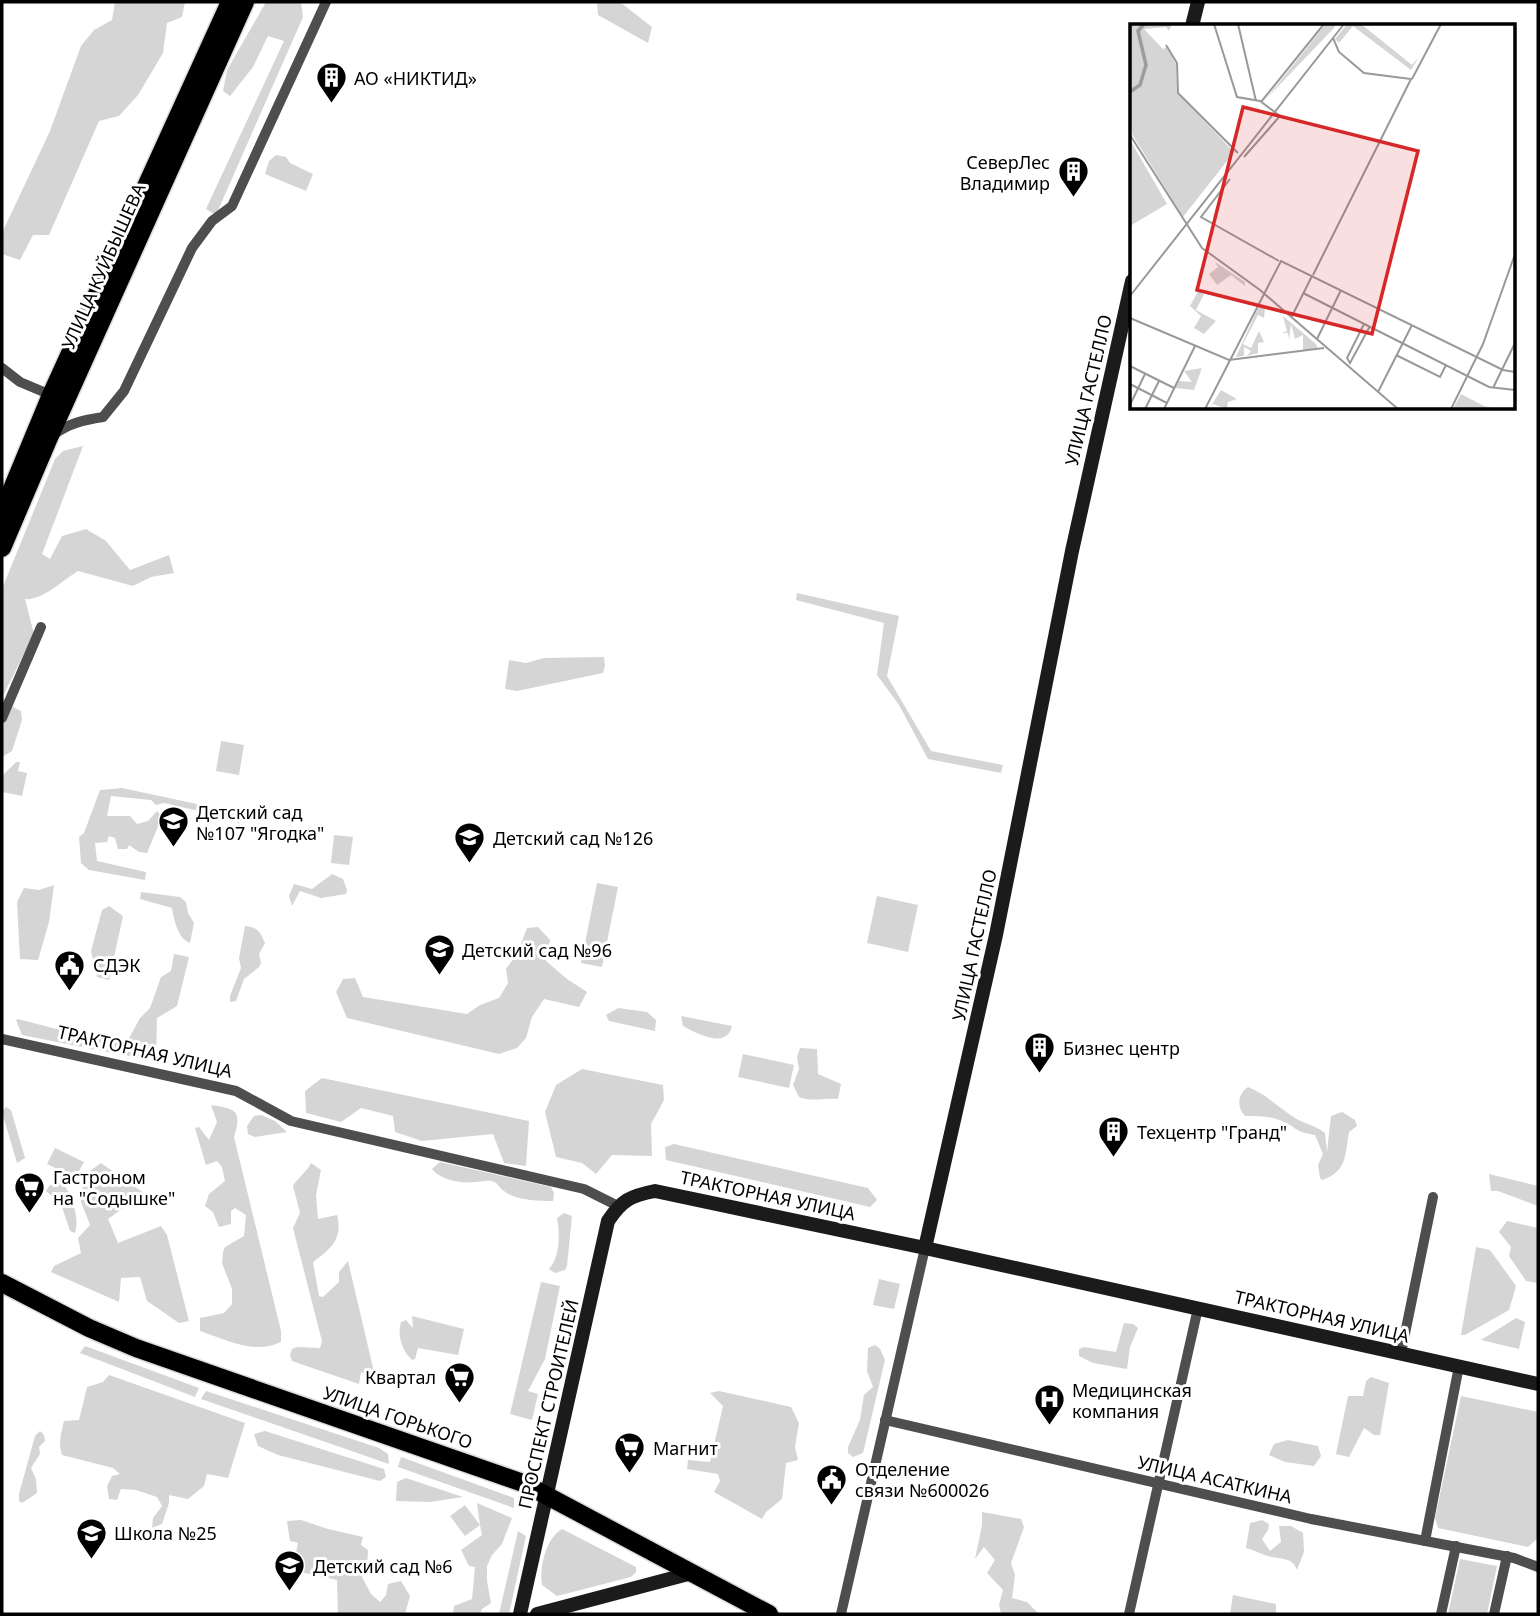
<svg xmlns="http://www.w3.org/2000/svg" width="1540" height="1616" font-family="'Noto Sans',sans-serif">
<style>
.green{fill:#d5d5d5}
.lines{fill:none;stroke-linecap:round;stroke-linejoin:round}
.primary-casing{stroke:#dbdbdb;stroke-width:21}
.trunk-casing{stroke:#dbdbdb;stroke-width:21}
.minor{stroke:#4e4e4e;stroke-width:10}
.secondary{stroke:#1b1b1b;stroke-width:14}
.primary{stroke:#000;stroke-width:18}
.trunk{stroke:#000;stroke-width:18}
.labels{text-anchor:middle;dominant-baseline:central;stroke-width:6;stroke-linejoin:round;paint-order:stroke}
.poi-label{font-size:18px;fill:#000;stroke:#fff;text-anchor:start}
.street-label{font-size:18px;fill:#000;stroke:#fff}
.inset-river{fill:none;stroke:#9c9c9c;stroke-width:3.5}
.inset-road{fill:none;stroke:#999;stroke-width:2}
.view{fill:#d62828;fill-opacity:0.15;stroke:#d62828;stroke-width:3.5}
.inset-edge{fill:none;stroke:#000;stroke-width:3.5}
</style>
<rect width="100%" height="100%" fill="#fff"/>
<g class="green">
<polygon points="115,2 185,2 182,17 167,23 163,53 138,95 119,116 99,121 49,235 33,235 20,260 2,254 2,233 50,131 81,46 94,30 112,20"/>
<polygon points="266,2 301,2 303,17 216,215 206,209 284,41 268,36 253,67 230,96 223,91 227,70"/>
<polygon points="597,2 620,2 652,27 648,43 598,15"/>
<polygon points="276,155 286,157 290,163 313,174 306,191 265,174 269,161"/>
<path d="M 83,446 L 42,554 L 50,559 L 62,536 L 86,529 L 106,541 L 130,570 L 169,555 L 174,573 L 151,577 L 133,586 L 78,571 C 63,580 42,601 25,599 L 34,634 L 3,696 L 5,702 L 2,708 L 2,589 L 55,459 L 63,451 Z"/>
<polygon points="797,593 899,616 887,676 931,751 1003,765 1001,773 928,759 899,705 877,675 884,623 796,600"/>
<polygon points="604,657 605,666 603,673 517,691 505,689 509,660 526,663 544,658"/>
<polygon points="11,706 21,711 22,720 12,751 2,757 2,728"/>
<polygon points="221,741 244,745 239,775 216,771"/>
<polygon points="16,762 20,762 18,771 27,773 22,796 2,792 2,776"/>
<polygon points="122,788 239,813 239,824 234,819 164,803 156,805 151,800 111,796 107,816 130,816 137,824 148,821 157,811 162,817 147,853 139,852 129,845 127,849 118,849 115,838 109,836 107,842 95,843 97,861 146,872 145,880 89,870 81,863 79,837 84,833 100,790"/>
<polygon points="334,835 353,837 349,865 331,863"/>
<polygon points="332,874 343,879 347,890 346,894 321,898 300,891 292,906 289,896 294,884 312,889"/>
<polygon points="597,883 618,887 602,967 581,963"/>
<polygon points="54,885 49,922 38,960 20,959 17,902 24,888 39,890"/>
<path d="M 141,892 L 180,897 L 186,902 L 188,913 L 194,923 L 190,943 C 178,939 174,920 172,908 L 140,899 Z"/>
<polygon points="877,896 918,905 908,952 867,943"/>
<polygon points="109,906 123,916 109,980 97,977 91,951 102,910"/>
<path d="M 245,926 C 258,927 260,932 265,943 L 259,954 L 261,963 L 259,967 L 244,979 L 236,1001 L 230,1002 L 230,996 L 241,968 L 239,958 Z"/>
<polygon points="538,927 550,940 546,961 567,979 587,992 579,1007 544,999 532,1017 526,1038 517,1048 499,1054 347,1018 336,992 343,979 355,978 363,997 467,1014 480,1005 499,998 508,983 506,969 517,954 527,928"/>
<polygon points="174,954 189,957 177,1006 157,1018 156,1057 140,1058 87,1048 93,1038 127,1042 140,1018 150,1008 161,977 171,971"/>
<polygon points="618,1008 647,1012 656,1020 655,1031 609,1021 606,1015"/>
<path d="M 681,1016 L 732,1026 C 727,1050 695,1033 683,1026 Z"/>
<polygon points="18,1019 68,1032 72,1030 85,1033 82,1047 22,1035 16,1020"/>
<path d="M 800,1048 L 817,1049 L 818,1074 L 841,1084 L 838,1099 C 826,1098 809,1102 799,1097 L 793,1085 L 799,1069 L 797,1057 Z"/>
<polygon points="743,1054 794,1065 789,1088 738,1077"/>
<polygon points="582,1069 663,1085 664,1100 651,1124 652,1156 612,1155 596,1174 582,1163 556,1157 545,1112 556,1085"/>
<polygon points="322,1078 529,1121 526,1166 504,1163 493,1134 422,1141 395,1132 393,1116 361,1108 341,1122 306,1113 305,1091"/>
<path d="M 1248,1087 C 1266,1094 1279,1108 1295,1118 C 1304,1124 1315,1125 1325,1133 L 1327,1152 L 1331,1116 L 1342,1112 L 1355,1120 L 1357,1126 L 1349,1132 C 1345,1155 1347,1172 1322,1180 L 1320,1178 L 1318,1165 L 1323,1154 L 1315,1135 C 1295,1132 1299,1129 1284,1122 C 1272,1116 1259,1116 1245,1116 C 1236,1106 1238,1094 1248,1087 Z"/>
<path d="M 211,1105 C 237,1109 242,1111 234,1137 L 281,1331 L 281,1342 C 254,1355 227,1340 200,1331 L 200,1318 L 224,1313 L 232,1304 L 232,1289 L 222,1263 L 223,1252 L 225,1247 L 244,1236 L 246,1215 L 235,1208 L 231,1211 L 231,1224 L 219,1227 L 213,1212 L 205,1206 L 209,1194 L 225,1181 L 222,1167 L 217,1161 L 206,1165 L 205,1162 L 195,1128 L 199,1127 L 209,1140 L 217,1122 Z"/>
<polygon points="6,1107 11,1110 25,1158 17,1163 2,1112"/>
<polygon points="261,1115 275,1121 287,1132 255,1137 248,1134 247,1126 254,1116"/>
<polygon points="674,1144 868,1188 877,1200 870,1207 666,1160 665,1147"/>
<polygon points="55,1148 84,1162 75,1178 47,1164"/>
<path d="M 440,1162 L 551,1187 L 554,1193 L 553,1201 C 539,1201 515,1200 504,1191 C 498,1187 498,1182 491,1181 C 484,1180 480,1182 474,1182 C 461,1184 439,1179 432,1169 Z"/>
<polygon points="101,1163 144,1193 108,1219 118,1243 161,1226 167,1235 189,1321 179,1323 147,1301 140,1277 121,1278 119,1302 51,1272 54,1266 81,1253 78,1238 90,1225 81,1202 84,1175"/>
<path d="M 311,1163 L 321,1170 L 316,1195 L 318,1219 L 337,1215 C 343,1239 331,1249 313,1262 L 319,1296 L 323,1297 L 339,1282 L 339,1272 L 348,1261 L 374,1372 L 371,1378 L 361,1372 L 359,1384 L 292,1361 L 290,1355 L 292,1349 L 297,1347 L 320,1348 L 322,1341 L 293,1228 L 300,1213 L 293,1186 C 298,1177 307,1172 311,1163 Z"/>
<polygon points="1489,1174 1538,1186 1538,1206 1498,1191 1491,1191"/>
<path d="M 57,1183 L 63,1184 C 72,1194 80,1220 75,1233 L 70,1231 L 61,1204 L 46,1191 L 50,1185 Z"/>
<path d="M 564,1213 L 572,1216 L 567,1266 L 565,1270 L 555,1273 L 549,1269 C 560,1257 560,1234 557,1218 Z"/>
<polygon points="1507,1221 1538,1228 1538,1283 1526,1281 1509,1256 1511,1247 1499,1232"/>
<polygon points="1476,1247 1490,1250 1516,1286 1509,1310 1465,1335 1461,1335"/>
<polygon points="879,1279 900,1284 894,1309 873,1305"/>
<polygon points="541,1282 560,1286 545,1359 528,1391 538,1394 532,1420 510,1414"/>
<path d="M 412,1316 L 464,1329 L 458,1355 L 418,1348 L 415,1359 L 412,1360 C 402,1351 397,1335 401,1322 L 406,1320 L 413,1328 Z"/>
<polygon points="1516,1318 1525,1322 1519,1349 1481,1340"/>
<polygon points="1124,1323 1133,1324 1138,1328 1130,1347 1127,1369 1093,1363 1079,1356 1079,1349 1084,1347 1116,1352"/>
<polygon points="875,1345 880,1349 885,1360 863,1453 853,1457 848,1453 848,1447 860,1420 864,1395 873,1387 867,1371 868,1348"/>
<polygon points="85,1346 199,1388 195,1397 80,1353"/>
<path d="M 109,1375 L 245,1423 L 228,1478 L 207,1474 L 204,1486 L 188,1499 L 169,1495 L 169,1503 L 162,1524 L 152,1528 L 153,1518 L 162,1506 L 157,1497 L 136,1490 L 121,1489 L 117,1500 L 109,1499 L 107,1486 L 112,1476 L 120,1474 L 113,1468 L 62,1455 C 58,1443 61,1433 64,1421 L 79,1420 L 87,1387 L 103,1382 Z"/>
<polygon points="1371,1377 1389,1383 1380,1435 1374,1435 1364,1428 1349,1457 1336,1454 1348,1396 1363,1396 1366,1381"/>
<polygon points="206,1391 379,1448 388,1454 389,1464 201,1399"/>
<polygon points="719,1391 791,1407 799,1423 795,1447 798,1460 786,1463 782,1499 766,1512 762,1519 714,1492 720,1481 718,1474 687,1469 688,1460 710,1462 723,1406 710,1393"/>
<polygon points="1461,1396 1538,1412 1538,1533 1537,1539 1528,1547 1438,1528 1435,1518"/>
<polygon points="40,1431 44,1435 45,1441 39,1447 40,1454 31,1468 36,1479 37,1493 22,1503 19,1501 19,1494 35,1436"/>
<polygon points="265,1431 384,1469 386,1477 380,1481 278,1455 258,1446 254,1434"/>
<polygon points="1288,1440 1318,1446 1321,1456 1314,1466 1285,1462 1269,1455 1274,1444"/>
<polygon points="401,1457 514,1498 514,1508 398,1467"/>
<polygon points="406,1478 463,1497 430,1502 396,1501 397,1482"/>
<polygon points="477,1503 512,1518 502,1544 492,1555 487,1566 487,1581 491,1603 482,1609 480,1614 453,1614 454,1606 472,1599 475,1567 469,1566 461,1550 482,1535 480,1525 465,1536 450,1516 465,1505 480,1525"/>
<polygon points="982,1512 1021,1519 1024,1527 1011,1563 1015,1575 1012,1598 1027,1602 1039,1614 1001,1613 999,1605 1003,1590 987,1573 995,1560 984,1547 975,1559 982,1525"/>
<polygon points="301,1520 328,1529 363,1537 361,1545 368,1550 367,1567 362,1577 371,1594 380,1602 386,1595 388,1584 401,1581 410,1596 405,1614 338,1614 337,1580 286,1569 286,1551 296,1552 298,1543 290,1541 287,1521"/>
<path d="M 1262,1520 L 1269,1524 L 1268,1530 L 1262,1539 L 1270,1551 L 1281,1542 L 1279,1526 L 1291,1526 L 1303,1533 L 1304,1552 L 1297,1570 C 1292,1556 1280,1560 1268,1556 C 1261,1554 1254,1550 1246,1548 L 1250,1523 Z"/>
<path d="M 562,1529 L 636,1567 L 636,1572 L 631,1577 L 557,1596 L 542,1585 C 539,1567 546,1538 562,1529 Z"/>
<polygon points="518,1531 526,1536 509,1614 499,1614"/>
<polygon points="1460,1559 1497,1566 1487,1614 1448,1614"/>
<polygon points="1233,1595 1276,1604 1276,1614 1230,1614"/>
</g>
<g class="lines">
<defs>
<polyline id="primary" points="2,1283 89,1328 136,1348 523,1483 769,1614"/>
<g id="trunk">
<polyline points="2,513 51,395 230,2"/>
<polyline points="2,548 48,440 245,2"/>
</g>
</defs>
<use href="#primary" class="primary-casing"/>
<use href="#trunk" class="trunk-casing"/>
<g class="minor">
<polyline points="2,368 20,382 51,395"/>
<path d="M 53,435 C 69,423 84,420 103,417 L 124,391 L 192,248 L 212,221 L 232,206 L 326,2"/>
<polyline points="2,718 41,627"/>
<polyline points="2,1039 236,1091 291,1121 584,1189 618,1206"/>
<polyline points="1401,1353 1433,1197"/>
<polyline points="885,1420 1311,1519 1514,1558 1538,1567"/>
<polyline points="1425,1541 1459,1366"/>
<polyline points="841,1614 925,1248"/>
<polyline points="1129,1614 1198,1308"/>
<polyline points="1441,1614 1456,1546"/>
<polyline points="1494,1614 1507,1556"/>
</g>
<g class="secondary">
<polyline points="1192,26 1198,2"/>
<polyline points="925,1248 996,935 1072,551 1132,281"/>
<path d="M 520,1614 L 608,1221 C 622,1200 630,1196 655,1191 L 925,1248 L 1538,1384"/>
<polyline points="537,1614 692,1573"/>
</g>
<use href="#primary" class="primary"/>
<use href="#trunk" class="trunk"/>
</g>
<defs>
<symbol id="building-pin" viewBox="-11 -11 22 30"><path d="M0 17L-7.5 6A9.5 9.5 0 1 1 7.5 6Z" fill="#000" stroke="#fff"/><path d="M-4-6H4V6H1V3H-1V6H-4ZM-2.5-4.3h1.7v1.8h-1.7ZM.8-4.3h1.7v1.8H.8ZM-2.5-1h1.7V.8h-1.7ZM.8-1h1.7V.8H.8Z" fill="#fff"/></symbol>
<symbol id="school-pin" viewBox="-11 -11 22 30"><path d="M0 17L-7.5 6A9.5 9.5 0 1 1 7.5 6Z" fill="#000" stroke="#fff"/><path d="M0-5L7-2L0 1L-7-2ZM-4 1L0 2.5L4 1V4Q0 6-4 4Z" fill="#fff"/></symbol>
<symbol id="civic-pin" viewBox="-11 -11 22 30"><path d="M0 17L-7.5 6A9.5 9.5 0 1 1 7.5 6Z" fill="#000" stroke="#fff"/><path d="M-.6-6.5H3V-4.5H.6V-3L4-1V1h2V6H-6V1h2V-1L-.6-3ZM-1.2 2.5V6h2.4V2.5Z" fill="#fff"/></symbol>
<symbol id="supermarket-pin" viewBox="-11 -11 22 30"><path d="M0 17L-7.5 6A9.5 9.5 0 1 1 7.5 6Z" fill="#000" stroke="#fff"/><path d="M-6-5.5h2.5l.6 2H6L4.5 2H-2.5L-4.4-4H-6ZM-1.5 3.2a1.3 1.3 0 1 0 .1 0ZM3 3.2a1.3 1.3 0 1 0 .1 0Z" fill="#fff"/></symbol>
<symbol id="hospital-pin" viewBox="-11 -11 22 30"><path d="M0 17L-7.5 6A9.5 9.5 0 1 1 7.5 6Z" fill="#000" stroke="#fff"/><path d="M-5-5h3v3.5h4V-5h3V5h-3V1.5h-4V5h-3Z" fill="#fff"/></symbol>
</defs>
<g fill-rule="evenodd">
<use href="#building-pin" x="314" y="60" width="35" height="47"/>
<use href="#building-pin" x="1056" y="154" width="35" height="47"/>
<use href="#school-pin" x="156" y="804" width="35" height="47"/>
<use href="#school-pin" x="452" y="820" width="35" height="47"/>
<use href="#school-pin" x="422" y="932" width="35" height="47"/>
<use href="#civic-pin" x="52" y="948" width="35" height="47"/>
<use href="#building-pin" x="1022" y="1030" width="35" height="47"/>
<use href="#building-pin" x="1096" y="1114" width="35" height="47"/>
<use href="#supermarket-pin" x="12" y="1170" width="35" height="47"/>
<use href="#supermarket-pin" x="442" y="1360" width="35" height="47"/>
<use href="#hospital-pin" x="1032" y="1382" width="35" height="47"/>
<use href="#supermarket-pin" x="612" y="1430" width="35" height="47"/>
<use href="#civic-pin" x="814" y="1462" width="35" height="47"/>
<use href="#school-pin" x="74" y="1516" width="35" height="47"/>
<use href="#school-pin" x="272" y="1548" width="35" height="47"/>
</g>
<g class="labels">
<g class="poi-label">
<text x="354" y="78">АО «НИКТИД»</text>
<text x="1050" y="162" text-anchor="end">СеверЛес<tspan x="1050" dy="21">Владимир</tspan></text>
<text x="196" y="812">Детский сад<tspan x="196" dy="21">№107 "Ягодка"</tspan></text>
<text x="493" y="838">Детский сад №126</text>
<text x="462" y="950">Детский сад №96</text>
<text x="93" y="965">СДЭК</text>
<text x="1063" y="1048">Бизнес центр</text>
<text x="1137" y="1132">Техцентр "Гранд"</text>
<text x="53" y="1177">Гастроном<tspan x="53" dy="21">на "Содышке"</tspan></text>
<text x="436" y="1377" text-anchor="end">Квартал</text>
<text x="1072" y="1390">Медицинская<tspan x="1072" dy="21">компания</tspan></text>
<text x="653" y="1448">Магнит</text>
<text x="855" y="1469">Отделение<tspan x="855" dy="21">связи №600026</tspan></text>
<text x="114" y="1533">Школа №25</text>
<text x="313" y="1566">Детский сад №6</text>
</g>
<g class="street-label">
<text transform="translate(103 266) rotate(-66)">УЛИЦА КУЙБЫШЕВА</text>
<text transform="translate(1088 390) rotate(-77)">УЛИЦА ГАСТЕЛЛО</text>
<text transform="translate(974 945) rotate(-78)">УЛИЦА ГАСТЕЛЛО</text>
<text transform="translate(145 1051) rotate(13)">ТРАКТОРНАЯ УЛИЦА</text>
<text transform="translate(768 1195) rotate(12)">ТРАКТОРНАЯ УЛИЦА</text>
<text transform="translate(1322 1316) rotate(13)">ТРАКТОРНАЯ УЛИЦА</text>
<text transform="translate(548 1404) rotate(-77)">ПРОСПЕКТ СТРОИТЕЛЕЙ</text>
<text transform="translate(398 1417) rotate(19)">УЛИЦА ГОРЬКОГО</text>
<text transform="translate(1215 1479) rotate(13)">УЛИЦА АСАТКИНА</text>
</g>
</g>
<g transform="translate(1130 24)">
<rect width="385" height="385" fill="#fff"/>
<path d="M 0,0 L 42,0 L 39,7 L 36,3 L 14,5 L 33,25 L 37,23 L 46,40 L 47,69 L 104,128 L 53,193 L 2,110 ZM 196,0 L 205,0 L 204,4 L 136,75 ZM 217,0 L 231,0 L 282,41 L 289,33 L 281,46 L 223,2 L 209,19 L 205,15 ZM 0,116 L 37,180 L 0,202 ZM 85,238 L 115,258 L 115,262 L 101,251 L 87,261 L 79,250 L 88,243 ZM 68,267 L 74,270 L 66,286 L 86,297 L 74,310 L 64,304 L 71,292 L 60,282 ZM 128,284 L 135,284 L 134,294 L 128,291 L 113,320 L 121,324 L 129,307 L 134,318 L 128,319 L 128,329 L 117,332 L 121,327 L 114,323 L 114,332 L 106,333 ZM 153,292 L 186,320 L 188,325 L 173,327 L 173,311 L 165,315 L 161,300 L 159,316 L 158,309 L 152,309 L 157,307 ZM 74,338 L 64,366 L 45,364 L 49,357 L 62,358 L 54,347 L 72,344 ZM 91,366 L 107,375 L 98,378 L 97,385 L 83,380 L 79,385 ZM 331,370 L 354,382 L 363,384 L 323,385 Z" fill="#d5d5d5"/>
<path class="inset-river" d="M 0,68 L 10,61 L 16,41 L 8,7 L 14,0"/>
<path class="inset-road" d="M 84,0 L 107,73 L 130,77 L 150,92 L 114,133M 108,0 L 126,77M 36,21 L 47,39 L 48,69 L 108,129M 282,55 L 311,0M 131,78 L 194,0M 0,111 L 72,224 L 130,266 L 268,385M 100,155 L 71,193 L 149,237M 183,251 L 281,55 L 234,49 L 209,28 L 203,14M 173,269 L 359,363 L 385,366M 0,272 L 214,0M 0,294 L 99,336 L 194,324M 161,294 L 182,252M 234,300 L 217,334 L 220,339 L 240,302M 187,315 L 211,266M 266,331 L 310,353 L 316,341M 0,342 L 44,364M 0,360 L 37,379M 363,364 L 385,319M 248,368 L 282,301M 0,381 L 15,350M 15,385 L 29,357M 34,385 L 65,322M 75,385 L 151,237 L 373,346 L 385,348M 321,385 L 353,320 L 385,230"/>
<path class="view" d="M 113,83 L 288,127 L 242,310 L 67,266 Z"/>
<rect width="385" height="385" class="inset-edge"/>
</g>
<rect width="1540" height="1616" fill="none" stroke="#000000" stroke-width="7"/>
</svg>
